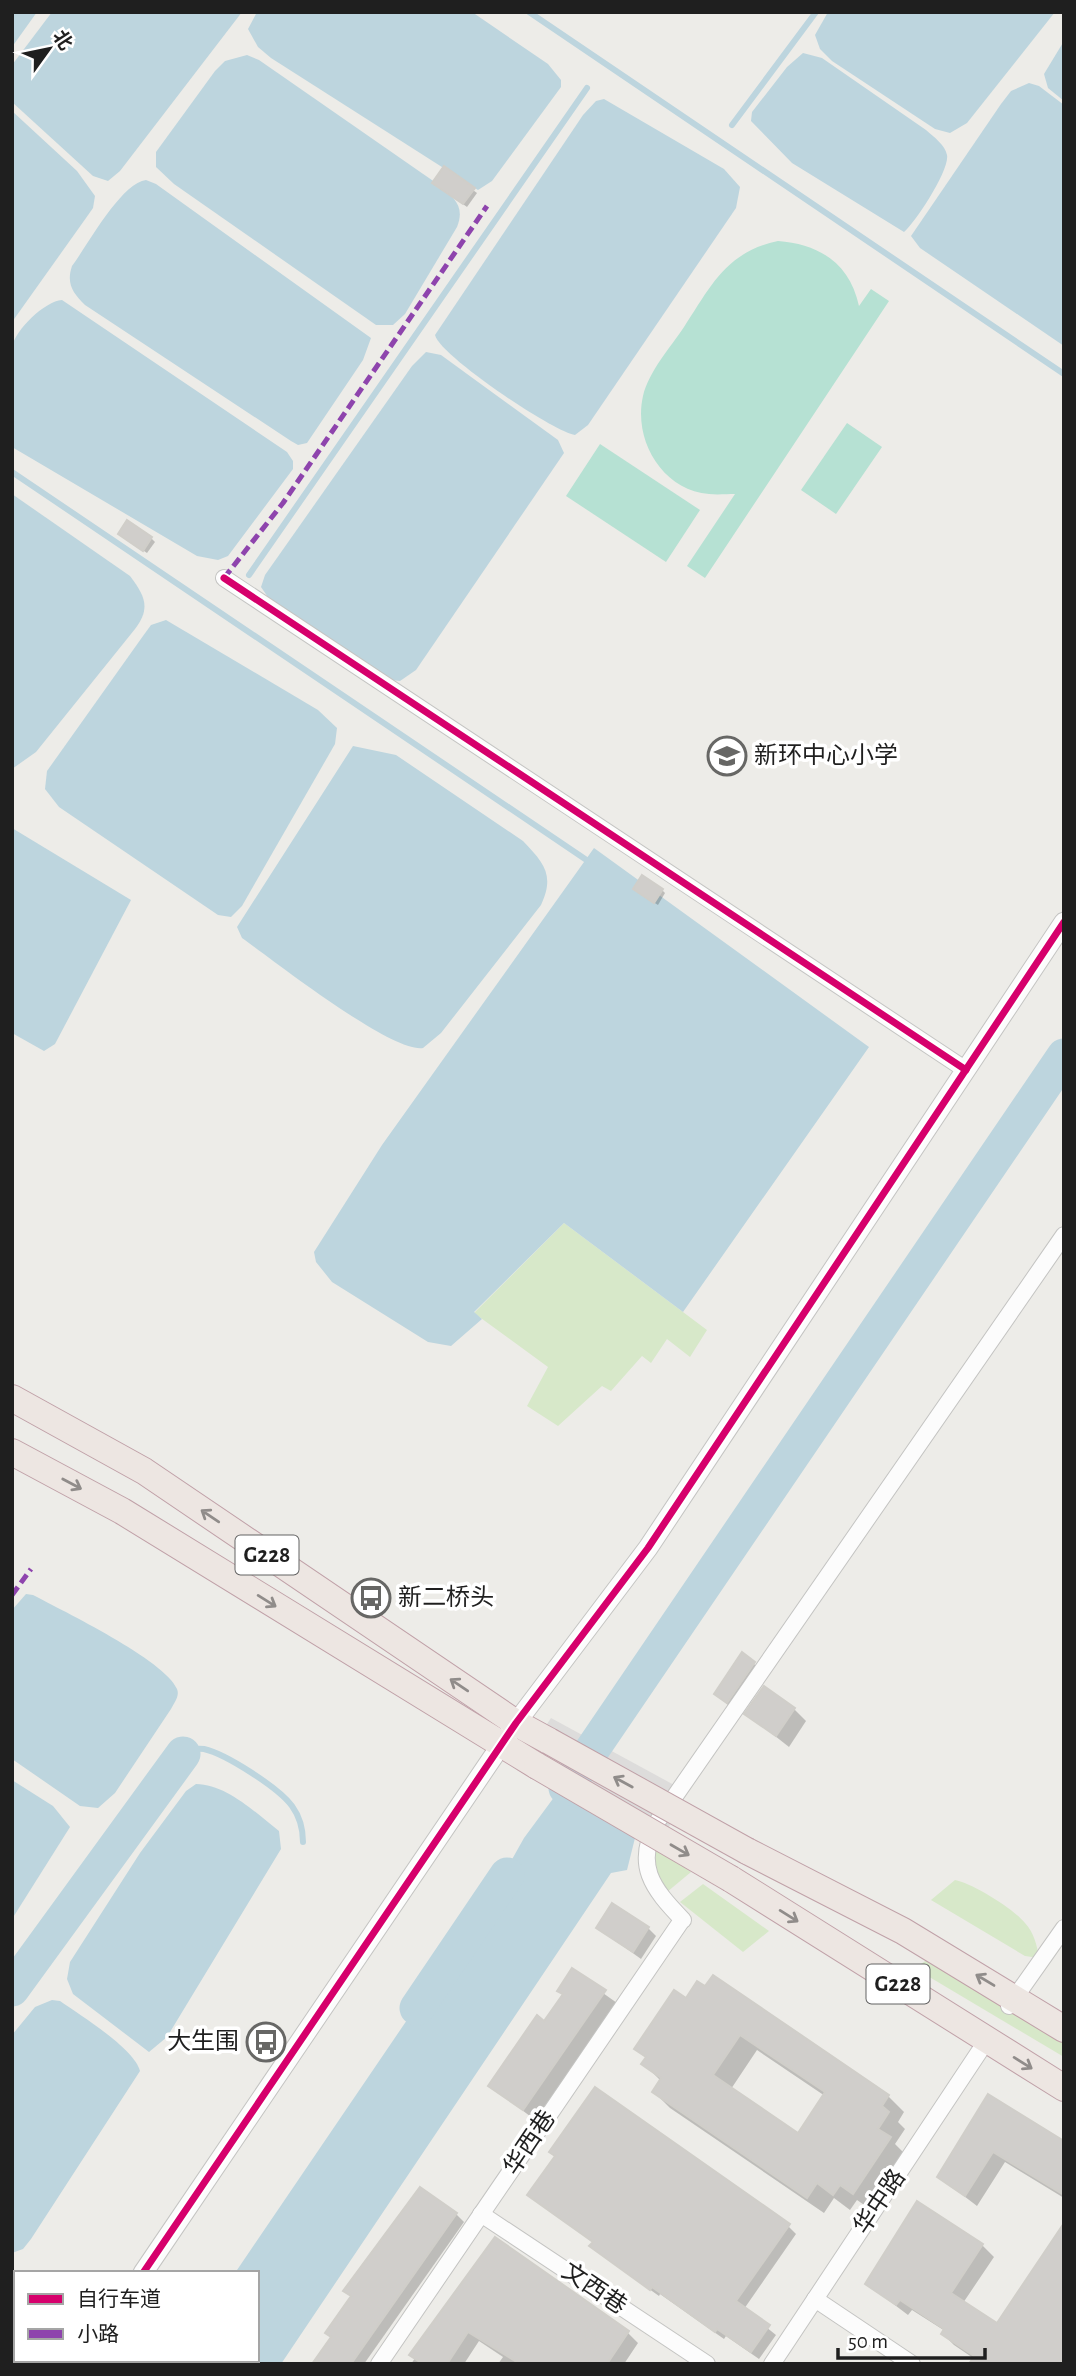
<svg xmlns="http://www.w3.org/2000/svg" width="1076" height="2376" font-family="'Alegreya Sans','Noto Sans SC',sans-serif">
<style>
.grass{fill:#d7e8c9}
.pitch{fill:#b6e1d3}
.water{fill:#bdd5de}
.pier{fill:#dddcdb}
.shadow{fill:#0003;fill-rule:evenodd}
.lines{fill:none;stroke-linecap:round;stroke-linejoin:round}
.stream{stroke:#bdd5de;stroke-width:6}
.river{stroke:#bdd5de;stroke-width:35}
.building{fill:#d0cecb;stroke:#d0cec9;stroke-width:2;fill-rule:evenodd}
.minor-casing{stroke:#c4c4c2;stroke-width:18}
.tertiary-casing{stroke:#c4c4c2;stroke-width:21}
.trunk-casing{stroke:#c0a1a8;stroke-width:28}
.minor{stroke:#fcfcfc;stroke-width:16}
.tertiary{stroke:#fcfcfc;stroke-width:19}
.trunk{stroke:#ede6e2;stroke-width:26}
.trunk-bridge-casing{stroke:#c0a1a8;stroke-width:28;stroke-linecap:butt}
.trunk-bridge{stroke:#ede6e2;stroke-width:26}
.quiet{stroke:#8e44ad;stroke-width:5;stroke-dasharray:10 5;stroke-linecap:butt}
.cycleway-casing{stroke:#fff;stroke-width:11}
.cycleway{stroke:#d6006c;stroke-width:7}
.oneway{stroke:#908c8a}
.labels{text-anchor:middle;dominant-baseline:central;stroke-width:7;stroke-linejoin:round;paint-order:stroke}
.shield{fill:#fff;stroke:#626262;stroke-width:2}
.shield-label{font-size:23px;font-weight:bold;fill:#1f1f1f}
.poi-label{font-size:24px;fill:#1f1f1f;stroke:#fff;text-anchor:start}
.street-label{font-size:24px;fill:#1f1f1f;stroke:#fff}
</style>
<rect width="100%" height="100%" fill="#edece8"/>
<g class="grass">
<polygon points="564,1223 707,1330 690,1357 667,1339 651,1363 642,1356 611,1391 602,1386 558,1426 527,1406 548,1367 474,1313"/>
<polygon points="654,1845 691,1872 667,1892 653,1871"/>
<path d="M 955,1880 C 972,1883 1014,1909 1025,1923 C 1034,1933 1037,1945 1039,1958 L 1025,1956 L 931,1900 Z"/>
<polygon points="703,1884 769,1931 743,1952 680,1902"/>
<polygon points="928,1959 1064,2041 1064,2057 921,1972 921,1964"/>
</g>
<g class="pitch">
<path d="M 778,241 C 820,244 850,264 859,306 L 871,289 L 889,301 L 705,578 L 687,566 L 735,494 C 727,494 717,495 709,494 C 662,490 633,440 643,396 C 649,371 670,348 684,327 C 711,286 726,252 778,241 Z"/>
<polygon points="847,423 882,447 836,514 801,490"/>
<polygon points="600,444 700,510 666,562 566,496"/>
</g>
<g class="water">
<polygon points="12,12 37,12 12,47"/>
<polygon points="52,12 242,12 120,171 108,181 93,176 12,102 12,65"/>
<polygon points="257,12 472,12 548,64 561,80 561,87 492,181 478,190 271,58 258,47 248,29"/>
<polygon points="828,12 1055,12 967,123 950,133 935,129 832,61 820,49 815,35"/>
<polygon points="1064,41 1064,101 1048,88 1044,74"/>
<path d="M 803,53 L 822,58 L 926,130 C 934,137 945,145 947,155 C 950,170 915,223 904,232 L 792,163 L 751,121 L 752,112 L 787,67 Z"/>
<path d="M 247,55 L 259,60 L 439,185 C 455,198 465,207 457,227 L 405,314 L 393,325 L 376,325 L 174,184 L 156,167 L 156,152 L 215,71 L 225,61 Z"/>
<polygon points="1029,83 1039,86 1064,105 1064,346 920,248 911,236 1001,104 1011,91"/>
<path d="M 604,99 L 724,169 L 740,187 L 736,208 L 588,425 L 575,435 C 553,432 439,355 435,335 L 583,115 L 596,101 Z"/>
<polygon points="12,111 77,171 95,196 93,208 86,218 12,322"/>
<path d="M 146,180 L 156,184 L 371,338 L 363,360 L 307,443 L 298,445 L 291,441 L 85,305 C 73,293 66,284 72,266 C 87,246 121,183 146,180 Z"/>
<path d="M 62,300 L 287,452 L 293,461 L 293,469 L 228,556 L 218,560 L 197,556 L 12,447 C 12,418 7,373 12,347 C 15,330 45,301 62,300 Z"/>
<polygon points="426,352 441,355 558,440 564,453 416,670 400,681 391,680 272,603 261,587 265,575 412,366"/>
<path d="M 12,494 L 130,576 C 145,596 151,608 135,629 L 36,752 L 12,769 Z"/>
<polygon points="166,620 318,710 337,728 335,744 242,906 231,917 218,915 59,807 45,789 47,771 143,636 151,625"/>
<path d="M 353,746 L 396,755 L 523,841 C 544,863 555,875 541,905 L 441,1033 L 423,1048 C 391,1053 273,960 242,938 L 237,927 Z"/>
<polygon points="12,828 131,900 55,1044 44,1051 12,1033"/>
<polygon points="594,848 869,1047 683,1312 564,1223 474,1312 482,1319 451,1346 428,1342 332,1282 316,1262 314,1252 382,1145"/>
<path d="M 26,1594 L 33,1595 C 63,1611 165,1660 177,1689 C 180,1696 174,1703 171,1709 L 115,1793 L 98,1808 L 80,1806 L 12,1759 L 12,1610 Z"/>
<polygon points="12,1780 53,1806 70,1827 12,1919"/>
<polygon points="566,1781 639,1822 627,1870 611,1873 281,2364 173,2364 175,2360 257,2360 257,2273 235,2273 441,1970 453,1964 524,1838"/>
<path d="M 196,1784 C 226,1784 256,1813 279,1831 L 281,1849 L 167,2037 L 149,2052 L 73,1994 L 67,1979 L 70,1962 L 140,1853 L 186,1791 Z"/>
<path d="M 52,2000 L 60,2001 C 80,2015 135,2049 140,2071 L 31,2239 L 23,2249 L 12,2253 L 12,2035 L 35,2007 Z"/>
</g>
<polygon class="pier" points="551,1718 687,1792 659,1846 517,1770"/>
<g class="shadow">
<polygon points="444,169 477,193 467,207 438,186"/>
<polygon points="123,537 151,538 155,542 147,553"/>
<polygon points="662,890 665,893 658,905 638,892"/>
<polygon points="754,1664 766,1676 729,1706 716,1694"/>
<polygon points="794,1709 806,1721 789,1747 747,1714"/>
<polygon points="598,1928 648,1928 656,1936 641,1959"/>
<polygon points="572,1971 617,2003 535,2120 491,2086 545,2023 564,1995 560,1991"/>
<path d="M 687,2000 L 888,2096 L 904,2112 L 898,2122 L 905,2129 L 895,2144 L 906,2155 L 870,2209 L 857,2200 L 850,2210 L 834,2198 L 824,2213 L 670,2108 L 654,2092 L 660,2080 L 644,2064 L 647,2059 L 636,2049 ZM 757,2050 L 825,2096 L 799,2135 L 731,2089 Z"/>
<polygon points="989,2096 1064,2143 1064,2198 1005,2162 977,2206 939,2177"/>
<polygon points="529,2195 788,2226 796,2234 744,2309 776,2335 759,2359 726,2336 724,2339 660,2294 659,2296 600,2254 592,2246 594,2243"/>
<polygon points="918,2203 982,2245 994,2257 963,2303 998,2325 982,2364 954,2345 943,2334 945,2331 912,2310 908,2315 867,2284"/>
<polygon points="456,2214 464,2222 364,2364 315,2364"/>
<polygon points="495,2240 628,2333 638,2343 624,2364 498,2364 503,2357 479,2341 464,2364 411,2364"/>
</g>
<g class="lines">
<g class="stream">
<polyline points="529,12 1064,374"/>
<polyline points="732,125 816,12"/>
<polyline points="12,472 588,861"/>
<polyline points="249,575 587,88"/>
<path d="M 183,1754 C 190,1750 195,1748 204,1749 C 226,1754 279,1788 292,1806 C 300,1817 303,1828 303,1842"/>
</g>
<g class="river">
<polyline points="566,1788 1064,1056"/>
<polyline points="12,1989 183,1754"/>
<polyline points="417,2008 507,1875"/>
</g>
</g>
<g class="building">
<polygon points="444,166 475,188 463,204 432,183"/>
<polygon points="127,520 152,537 143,551 118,534"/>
<polygon points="642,875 663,889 654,903 633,889"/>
<polygon points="742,1652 755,1662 727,1703 714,1694"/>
<polygon points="764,1686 795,1708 776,1736 744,1714"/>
<polygon points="612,1903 649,1927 633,1952 596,1928"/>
<polygon points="572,1968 606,1990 523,2110 488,2086 537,2015 544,2021 563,1994 557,1991"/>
<path d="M 713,1975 L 889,2095 L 882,2106 L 889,2112 L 878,2129 L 891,2137 L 853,2194 L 840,2185 L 833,2195 L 817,2183 L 807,2198 L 652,2092 L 661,2078 L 641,2064 L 646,2057 L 634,2049 L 674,1990 L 686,1998 L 697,1981 L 705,1986 ZM 740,2035 L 825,2092 L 798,2133 L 713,2075 Z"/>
<polygon points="595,2087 790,2224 736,2301 770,2325 751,2352 717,2329 715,2332 652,2287 650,2290 589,2246 593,2242 527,2195 555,2156 549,2152"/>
<polygon points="988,2094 1064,2141 1064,2195 993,2152 965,2196 937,2177"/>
<polygon points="420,2187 457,2213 351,2364 312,2364 331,2337 325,2333 351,2296 343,2291"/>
<polygon points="917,2201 983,2244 951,2293 997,2323 1064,2223 1064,2364 969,2364 974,2356 941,2334 944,2329 900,2300 896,2305 865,2284"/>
<polygon points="495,2237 629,2331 607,2364 520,2364 468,2332 447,2364 423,2364 409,2355"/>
</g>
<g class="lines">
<defs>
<g id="minor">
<polyline points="224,578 966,1070"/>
<path d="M 683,1920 C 652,1888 634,1865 657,1822 L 1064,1235"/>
<polyline points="1009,2006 1064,1928"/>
<polyline points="481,2214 707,2364"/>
<polyline points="815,2299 912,2364"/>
<polyline points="379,2364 680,1923"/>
<polyline points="772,2364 987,2040"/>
</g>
<g id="tertiary">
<polyline points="143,2273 516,1723 648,1548 1064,922"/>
<polyline points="81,2364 83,2360"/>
</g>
<g id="trunk">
<polyline points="12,1398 144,1471 516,1723 549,1741"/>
<polyline points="12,1452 122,1511 537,1766"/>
<polyline points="747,1851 903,1931 1064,2029"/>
<polyline points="731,1879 1064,2088"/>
</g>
</defs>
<use href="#minor" class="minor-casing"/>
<use href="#tertiary" class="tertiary-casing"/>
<use href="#trunk" class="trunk-casing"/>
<use href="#minor" class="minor"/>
<use href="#tertiary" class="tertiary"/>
<use href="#trunk" class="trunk"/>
<defs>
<g id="trunk-bridge">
<polyline points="549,1741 747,1851"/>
<polyline points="537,1766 731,1879"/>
</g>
</defs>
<use href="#trunk-bridge" class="trunk-bridge-casing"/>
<use href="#trunk-bridge" class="trunk-bridge"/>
<g class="quiet">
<polyline points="224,578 283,503 487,206"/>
<polyline points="12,1595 31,1569"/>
</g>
<defs>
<g id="cycleway">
<polyline points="224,578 966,1070"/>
<polyline points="143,2273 516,1723 648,1548 1064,922"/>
</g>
</defs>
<use href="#cycleway" class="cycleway-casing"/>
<use href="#cycleway" class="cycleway"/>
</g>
<defs><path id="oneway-shaft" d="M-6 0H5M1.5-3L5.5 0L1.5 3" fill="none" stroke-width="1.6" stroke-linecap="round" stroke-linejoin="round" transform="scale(1.75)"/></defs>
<g class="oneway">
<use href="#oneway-shaft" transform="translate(72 1484) rotate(28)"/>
<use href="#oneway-shaft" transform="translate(210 1516) rotate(-146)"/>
<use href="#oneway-shaft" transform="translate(267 1601) rotate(32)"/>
<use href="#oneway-shaft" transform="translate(459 1685) rotate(-146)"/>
<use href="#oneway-shaft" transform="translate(623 1782) rotate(-151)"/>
<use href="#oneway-shaft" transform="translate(680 1850) rotate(30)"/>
<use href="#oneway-shaft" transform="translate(789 1916) rotate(32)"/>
<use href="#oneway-shaft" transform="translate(985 1980) rotate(-149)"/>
<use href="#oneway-shaft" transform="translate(1023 2063) rotate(32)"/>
</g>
<defs>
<symbol id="school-ring" viewBox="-11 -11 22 22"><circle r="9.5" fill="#fff" stroke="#676765" stroke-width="1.5"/><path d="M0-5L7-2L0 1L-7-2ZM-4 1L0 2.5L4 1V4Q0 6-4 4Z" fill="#676765"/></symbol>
<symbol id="bus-ring" viewBox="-11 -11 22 22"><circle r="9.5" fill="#fff" stroke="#676765" stroke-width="1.5"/><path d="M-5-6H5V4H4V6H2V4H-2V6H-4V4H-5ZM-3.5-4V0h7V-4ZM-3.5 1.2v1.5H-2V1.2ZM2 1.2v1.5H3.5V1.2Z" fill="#676765"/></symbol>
</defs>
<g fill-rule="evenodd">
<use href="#school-ring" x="705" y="734" width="44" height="44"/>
<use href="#bus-ring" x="349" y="1576" width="44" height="44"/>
<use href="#bus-ring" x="244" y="2020" width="44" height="44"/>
</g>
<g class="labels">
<g class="shield">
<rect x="235.5" y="1535.5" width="63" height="39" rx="5"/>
<rect x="866.5" y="1964.5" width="63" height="39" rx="5"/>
</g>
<g class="shield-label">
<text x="267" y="1555">G228</text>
<text x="898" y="1984">G228</text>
</g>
<g class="poi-label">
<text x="754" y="756">新环中心小学</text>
<text x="398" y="1598">新二桥头</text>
<text x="239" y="2042" text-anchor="end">大生围</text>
</g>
<g class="street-label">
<text transform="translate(530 2143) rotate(-56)">华西巷</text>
<text transform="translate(880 2202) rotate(-56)">华中路</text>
<text transform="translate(594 2289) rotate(34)">文西巷</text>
</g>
</g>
<rect width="1076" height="2376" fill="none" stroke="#1f1f1f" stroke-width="28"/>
<rect x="14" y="2271" width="245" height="91" fill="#ffffff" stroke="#a5a5a5" stroke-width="2"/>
<rect x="28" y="2294" width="35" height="10" fill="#d6006c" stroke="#a5a5a5" stroke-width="2"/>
<text x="77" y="2306" font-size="21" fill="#1f1f1f">自行车道</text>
<rect x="28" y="2329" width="35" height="10" fill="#8e44ad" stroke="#a5a5a5" stroke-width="2"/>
<text x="77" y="2341" font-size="21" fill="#1f1f1f">小路</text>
<g transform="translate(49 49) rotate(57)" stroke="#ffffff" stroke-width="5" paint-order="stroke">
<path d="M0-5L12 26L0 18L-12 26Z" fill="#1f1f1f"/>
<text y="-10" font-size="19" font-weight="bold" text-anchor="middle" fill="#1f1f1f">北</text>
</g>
<path d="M838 2348v10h147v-10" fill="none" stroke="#1f1f1f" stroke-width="3.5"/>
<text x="848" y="2348" font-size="21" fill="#1f1f1f" stroke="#ffffff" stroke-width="5" paint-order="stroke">50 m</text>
</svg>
